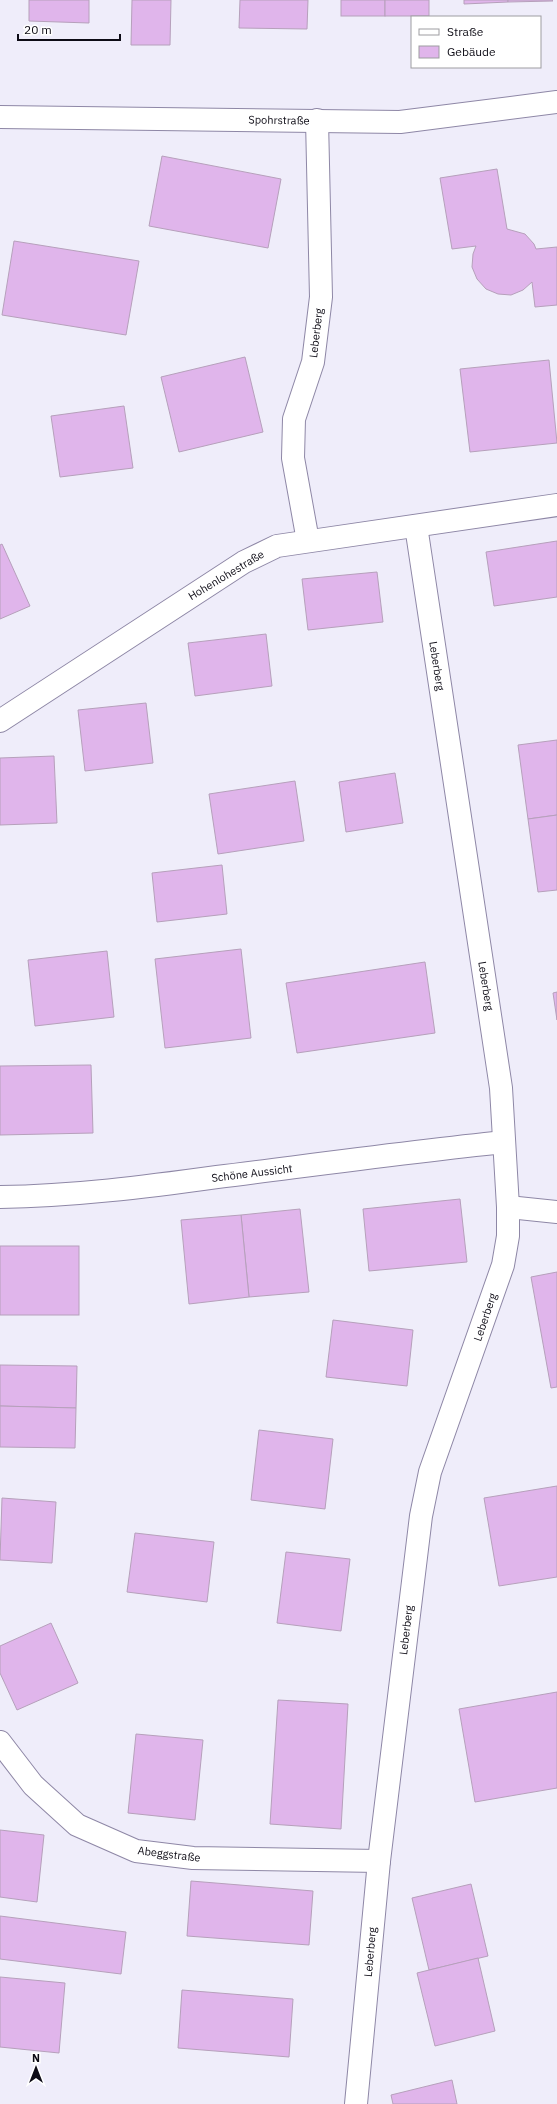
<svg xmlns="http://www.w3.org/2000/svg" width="557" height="2104" font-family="'IBM Plex Sans',sans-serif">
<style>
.building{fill:#e0b5eb;stroke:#b6a0bb}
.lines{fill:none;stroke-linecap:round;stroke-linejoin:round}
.minor-casing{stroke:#8e87a6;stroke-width:24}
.minor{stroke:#fff;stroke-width:22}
.labels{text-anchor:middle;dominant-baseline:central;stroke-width:3;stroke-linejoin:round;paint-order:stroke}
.street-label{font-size:11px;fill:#0d0b15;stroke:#fff}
</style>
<rect width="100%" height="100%" fill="#efedfa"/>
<g class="building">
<polygon points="29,0 89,0 89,23 29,21"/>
<polygon points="132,0 171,0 170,45 131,45"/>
<polygon points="240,0 308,0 307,29 239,28"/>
<rect x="341" y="0" width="44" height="16"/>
<rect x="385" y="0" width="44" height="16"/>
<polygon points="464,0 508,0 508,2 464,4"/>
<polygon points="508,0 552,0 553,1 508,2"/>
<polygon points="162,156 281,179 268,248 149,226"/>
<polygon points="497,169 507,229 525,234 534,244 536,249 557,247 557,305 535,307 532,282 523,290 511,295 498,294 486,289 477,279 472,267 473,254 476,246 452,249 440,178"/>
<polygon points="14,241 139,261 126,335 2,315"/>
<polygon points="245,357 263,432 179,452 161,377"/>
<polygon points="549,360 557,443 470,452 460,369"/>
<polygon points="124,406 133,468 60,477 51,416"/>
<polygon points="557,541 557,597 494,606 486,552"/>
<polygon points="2,544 30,606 0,619 0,545"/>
<polygon points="377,572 383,622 308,630 302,579"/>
<polygon points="266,634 272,686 195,696 188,643"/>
<polygon points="146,703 153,763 85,771 78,710"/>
<polygon points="557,740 557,815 528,819 518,745"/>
<polygon points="54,756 57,823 0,825 0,758"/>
<polygon points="395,773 403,823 346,832 339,782"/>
<polygon points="295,781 304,841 218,854 209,794"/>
<polygon points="557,815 557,890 538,892 528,819"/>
<polygon points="222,865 227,914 157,922 152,873"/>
<polygon points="241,949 251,1038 165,1048 155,959"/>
<polygon points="107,951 114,1017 35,1026 28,960"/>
<polygon points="425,962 435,1033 297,1053 286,983"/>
<polygon points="557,992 557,1020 553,993"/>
<polygon points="91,1065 93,1133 0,1135 0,1066"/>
<polygon points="460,1199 467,1262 369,1271 363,1209"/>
<polygon points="300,1209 309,1292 249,1297 241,1215"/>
<polygon points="241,1215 249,1297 189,1304 181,1220"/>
<rect x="0" y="1246" width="79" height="69"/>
<polygon points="557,1272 557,1387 551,1388 531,1277"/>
<polygon points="333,1320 413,1330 407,1386 326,1377"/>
<polygon points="0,1365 77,1366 76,1408 0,1406"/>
<polygon points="0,1406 76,1408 75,1448 0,1447"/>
<polygon points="259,1430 333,1439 325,1509 251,1500"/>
<polygon points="557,1486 557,1577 499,1586 484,1498"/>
<polygon points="2,1498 56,1502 52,1563 0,1560"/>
<polygon points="135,1533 214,1542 207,1602 127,1592"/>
<polygon points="286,1552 350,1559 341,1631 277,1623"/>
<polygon points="51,1623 78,1683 17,1710 0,1673 0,1646"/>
<polygon points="557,1692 557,1788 475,1802 459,1709"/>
<polygon points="278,1700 348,1704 341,1829 270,1824"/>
<polygon points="136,1734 203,1740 195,1820 128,1813"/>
<polygon points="0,1830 44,1835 37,1902 0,1897"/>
<polygon points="191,1881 313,1891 309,1945 187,1936"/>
<polygon points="471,1884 488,1956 429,1970 412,1898"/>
<polygon points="0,1916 126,1932 121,1974 0,1959"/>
<polygon points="478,1958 495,2031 435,2046 417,1973"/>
<polygon points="0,1977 65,1983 59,2053 0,2047"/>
<polygon points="182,1990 293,1999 289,2057 178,2048"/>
<polygon points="452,2080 457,2104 393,2104 391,2095"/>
</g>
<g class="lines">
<defs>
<g id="minor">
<polyline points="0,117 400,122 557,102"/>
<polyline points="308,541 293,458 294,419 313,362 321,297 317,120"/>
<polyline points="0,721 244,562 277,546 557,505"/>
<path d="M 0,1197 C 73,1196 145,1187 217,1177 C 313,1165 408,1152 504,1142"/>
<polyline points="508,1207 557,1212"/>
<polyline points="0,1742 33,1785 77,1825 136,1851 193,1858 379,1861"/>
<polyline points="356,2104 379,1861 421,1516 430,1472 503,1265 508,1236 508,1207 501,1088 416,526"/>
</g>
</defs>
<use href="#minor" class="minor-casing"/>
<use href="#minor" class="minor"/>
</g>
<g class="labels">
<g class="street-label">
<text transform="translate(279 120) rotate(1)">Spohrstraße</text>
<text transform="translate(316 333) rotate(-83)">Leberberg</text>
<text transform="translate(226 575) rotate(-31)">Hohenlohestraße</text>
<text transform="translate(437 666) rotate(81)">Leberberg</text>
<text transform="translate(486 986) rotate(81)">Leberberg</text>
<text transform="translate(252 1173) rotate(-7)">Schöne Aussicht</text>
<text transform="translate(485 1317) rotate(-71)">Leberberg</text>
<text transform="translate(406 1630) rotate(-83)">Leberberg</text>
<text transform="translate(169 1854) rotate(7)">Abeggstraße</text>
<text transform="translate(370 1952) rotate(-85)">Leberberg</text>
</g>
</g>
<rect x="411" y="16" width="130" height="52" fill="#ffffff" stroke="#9e9da1"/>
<rect x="419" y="29" width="20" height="6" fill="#ffffff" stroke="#9e9da1"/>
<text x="447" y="36" font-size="12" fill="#0d0b15">Straße</text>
<rect x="419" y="46" width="20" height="12" fill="#e0b5eb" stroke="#9e9da1"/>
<text x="447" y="56" font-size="12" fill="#0d0b15">Gebäude</text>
<g transform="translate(36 2068)" stroke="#ffffff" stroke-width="3" paint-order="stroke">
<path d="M0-3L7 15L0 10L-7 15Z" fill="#0d0b15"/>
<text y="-6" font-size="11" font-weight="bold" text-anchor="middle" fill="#0d0b15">N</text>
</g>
<path d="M18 34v6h102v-6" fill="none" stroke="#0d0b15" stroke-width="2"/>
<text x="24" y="34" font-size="12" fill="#0d0b15" stroke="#ffffff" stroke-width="3" paint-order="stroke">20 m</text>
</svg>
